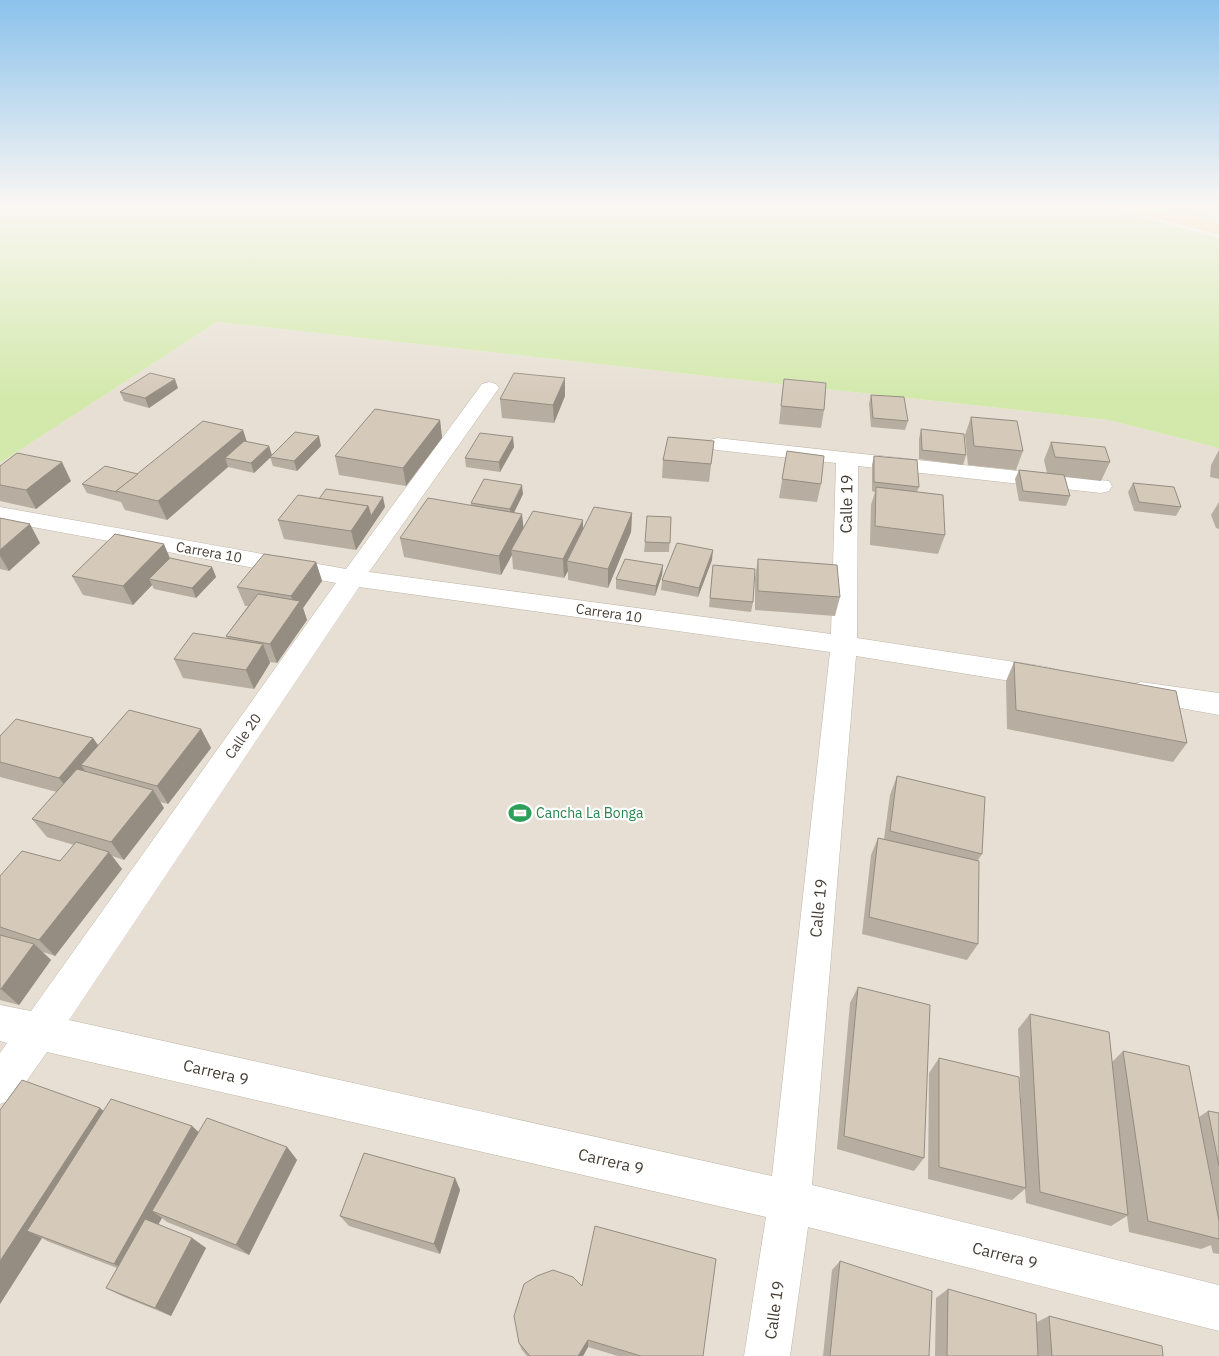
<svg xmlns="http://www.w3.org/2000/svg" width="1219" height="1356" font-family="'IBM Plex Sans',sans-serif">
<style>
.residential{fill:#e7dfd3}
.education{fill:#ede2cf}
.green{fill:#d3e9ac}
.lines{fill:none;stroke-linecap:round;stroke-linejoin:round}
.minor-casing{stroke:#bfb5a8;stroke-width:1}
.major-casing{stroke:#e8b45f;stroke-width:1}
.minor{fill:#fff;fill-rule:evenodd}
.major{fill:#ffd793;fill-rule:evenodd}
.wall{fill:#b7ada0}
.shaded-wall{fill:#958d82}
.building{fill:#d5c9ba;stroke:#958d82}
.labels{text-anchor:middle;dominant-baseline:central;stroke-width:4.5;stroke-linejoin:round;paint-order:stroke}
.street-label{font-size:14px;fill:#463e35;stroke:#fff}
.leisure-label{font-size:14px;fill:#27864d;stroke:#fff;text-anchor:start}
.near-street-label{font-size:16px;fill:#463e35;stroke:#fff}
</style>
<rect width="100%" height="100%" fill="#f3eee5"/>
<g class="residential">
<polygon points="1151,205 1219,205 1219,223"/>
<polygon points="217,322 1108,420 1219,448 1219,1356 0,1356 0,463"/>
</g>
<polygon class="education" points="1176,205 1219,205 1219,216"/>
<polygon class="green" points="0,205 1095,205 1219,238 1219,448 1108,420 217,322 0,463"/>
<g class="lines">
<defs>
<g id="minor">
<path d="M 489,382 L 496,384 L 499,388 L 369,572 L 831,634 L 836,463 L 717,450 L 710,448 L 707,444 L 710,440 L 717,438 L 1109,481 L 1112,486 L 1109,491 L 1101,493 L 858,466 L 857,638 L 1047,667 L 1057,670 L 1061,677 L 1057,684 L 1047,687 L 856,656 L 812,1185 L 1219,1285 L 1219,1331 L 808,1227 L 790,1356 L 744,1356 L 766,1217 L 47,1052 L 14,1099 L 0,1104 L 0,1053 L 7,1043 L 0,1041 L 0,1005 L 31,1011 L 336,583 L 0,521 L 0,507 L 346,569 L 482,384 ZM 359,587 L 830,652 L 772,1176 L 69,1020 Z"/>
<polygon points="1141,682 1219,693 1219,715 1131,699 1127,692 1131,685"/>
</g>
<polygon id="major" points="1121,205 1143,205 1219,225 1219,234 1123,208"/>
</defs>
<use href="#minor" class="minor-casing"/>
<use href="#major" class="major-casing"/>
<use href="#minor" class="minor"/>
<use href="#major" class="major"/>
</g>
<g class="wall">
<polygon points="784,379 824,410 821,428 779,424"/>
<polygon points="178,388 149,408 124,401 120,392"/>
<polygon points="871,395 908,421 905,430 871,427 869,404"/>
<polygon points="565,396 554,423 502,418 500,399"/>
<polygon points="971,417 1023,451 1016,470 968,465 965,435"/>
<polygon points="440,420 442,438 406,486 339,475 335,456"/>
<polygon points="921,429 966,455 963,465 919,459 919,439"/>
<polygon points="243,430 247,442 269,446 272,455 321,446 297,471 273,466 270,457 254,473 228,467 167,520 125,510 121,502 87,493 82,484 138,474"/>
<polygon points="714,441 709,482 662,478 663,460"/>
<polygon points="1051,442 1110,462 1101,481 1065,477 1070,496 1066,506 1019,501 1015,479 1019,470 1047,473 1044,460"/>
<polygon points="514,447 500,472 466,467 465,458"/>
<polygon points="1219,450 1219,479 1210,477 1211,465"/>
<polygon points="787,451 821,484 817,502 779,498"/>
<polygon points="874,456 919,487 917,492 945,535 938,554 870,545 871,505 875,492 872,491 872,465"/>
<polygon points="0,466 71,481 36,509 0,501"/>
<polygon points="1133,483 1181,507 1176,516 1134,511 1128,492"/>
<polygon points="523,494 514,512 523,529 583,528 632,513 631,532 608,588 568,580 568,571 564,578 513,569 512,555 501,575 404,557 400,538 471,505 471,503"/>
<polygon points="319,499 385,507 356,550 284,539 278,520"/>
<polygon points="1219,502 1219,529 1216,528 1211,515"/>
<polygon points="671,517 669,552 644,552 645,542"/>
<polygon points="0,518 40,543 9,571 0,569"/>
<polygon points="170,558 212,567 216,577 196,598 154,589 152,585 133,605 83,595 72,576"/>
<polygon points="758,559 840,597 835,616 755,610 755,578"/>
<polygon points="712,560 698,597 661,590 662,580"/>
<polygon points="316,562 322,581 303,608 307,620 277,663 270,662 270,663 254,689 183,678 174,659 227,638 226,636 248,606 245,606 237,587"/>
<polygon points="663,565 662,575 655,596 616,589 616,579"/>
<polygon points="713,565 753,602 751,612 709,607"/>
<polygon points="1014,662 1187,743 1173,762 1007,729 1006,681"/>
<polygon points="201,729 211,748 168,804 160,802 164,808 124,860 112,856 122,869 55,956 43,952 51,960 19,1005 0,1000 0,876 60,861 74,845 47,837 32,819 57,792 0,777 0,736 93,738 98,745"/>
<polygon points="897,776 982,854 978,860 978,944 967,960 862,934 871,855 878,838 884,839 890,795"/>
<polygon points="858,987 924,1158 914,1171 837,1149 850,1003"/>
<polygon points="1030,1014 1112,1062 1123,1051 1199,1117 1208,1111 1219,1113 1219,1254 1213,1253 1211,1245 1201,1249 1129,1232 1127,1216 1111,1226 1026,1203 1025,1189 1012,1200 928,1179 929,1073 939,1058 1023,1151 1018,1029"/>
<polygon points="0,1110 104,1111 192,1126 198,1132 287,1147 297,1160 249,1255 167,1222 162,1218 158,1224 192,1238 206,1248 171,1316 124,1297 106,1288 117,1268 47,1241 42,1238 0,1304"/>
<polygon points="455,1178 460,1190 440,1254 349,1226 340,1216"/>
<polygon points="840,1261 929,1356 823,1356 832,1270"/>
<polygon points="582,1286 703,1356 618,1356 588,1347 583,1356 527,1356 522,1350 519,1343"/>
<polygon points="948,1289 1037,1322 1049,1316 1163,1356 935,1356 936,1298"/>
</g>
<g class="shaded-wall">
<polygon points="565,378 565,396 554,423 553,405"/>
<polygon points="175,379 178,388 149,408 145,398"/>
<polygon points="440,420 442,438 406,486 403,468"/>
<polygon points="243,430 249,449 225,458 228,467 167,520 158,501"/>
<polygon points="319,436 321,446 297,471 294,461"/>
<polygon points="513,437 514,447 500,472 499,462"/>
<polygon points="269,446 272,456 254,473 251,463"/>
<polygon points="62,462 71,481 36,509 26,490"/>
<polygon points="522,485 523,494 511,519 510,509"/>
<polygon points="383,497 385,507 356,550 351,531 368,506"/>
<polygon points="632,513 631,532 608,588 608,569"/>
<polygon points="522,514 524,532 511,550 512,555 501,575 499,556"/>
<polygon points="583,520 583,539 567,561 568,571 564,578 563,559"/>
<polygon points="30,524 40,543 9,571 0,556 0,550"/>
<polygon points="164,544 172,563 149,579 152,585 133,605 123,586"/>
<polygon points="713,550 712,560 698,597 699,588"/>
<polygon points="316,562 322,581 303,608 307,620 277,663 270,644 295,608 291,596"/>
<polygon points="663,565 662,575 655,596 656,586"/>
<polygon points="212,567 216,577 196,598 192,588"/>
<polygon points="263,644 270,663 254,689 246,670"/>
<polygon points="201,729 211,748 168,804 157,786"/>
<polygon points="93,738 106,757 81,765 89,777 73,796 59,778"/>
<polygon points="153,790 164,808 124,860 111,842"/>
<polygon points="109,852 122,869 55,956 39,940"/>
<polygon points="34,944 51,960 19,1005 1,989"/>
<polygon points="100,1108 116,1121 27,1231 42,1238 0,1304 0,1261"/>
<polygon points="192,1126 206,1139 152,1211 162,1218 131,1273 114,1264"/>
<polygon points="287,1147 297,1160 249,1255 236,1245"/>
<polygon points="455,1178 460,1190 440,1254 434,1244"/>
<polygon points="192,1238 206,1248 171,1316 155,1308"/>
<polygon points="588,1340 588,1347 583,1356 578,1356"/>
</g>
<g class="building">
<polygon points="150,373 175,379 145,398 120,392"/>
<polygon points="514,373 565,378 553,405 500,399"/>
<polygon points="784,379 826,383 824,410 781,406"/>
<polygon points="871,395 904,397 908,421 873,418"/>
<polygon points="375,409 440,420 403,468 335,456"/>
<polygon points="971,417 1017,421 1023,451 974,446"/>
<polygon points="203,421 243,430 158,501 116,491"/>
<polygon points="921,429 964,434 966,455 922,450"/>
<polygon points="295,432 319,436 294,461 270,457"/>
<polygon points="480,433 513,437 499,462 465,458"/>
<polygon points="668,437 714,441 711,464 663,460"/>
<polygon points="244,441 269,446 251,463 225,458"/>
<polygon points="1051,442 1105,447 1110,462 1055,457"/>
<polygon points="787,451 824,456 821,484 782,479"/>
<polygon points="17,453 62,462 26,490 0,485 0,466"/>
<polygon points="874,456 917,460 919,487 874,482"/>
<polygon points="105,466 138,474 116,491 117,492 82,484"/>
<polygon points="1019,470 1064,475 1070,496 1023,491"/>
<polygon points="484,479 522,485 510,509 471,503"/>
<polygon points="1133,483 1174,487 1181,507 1139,502"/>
<polygon points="876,487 943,495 945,535 875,526"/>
<polygon points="326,489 383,497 371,516 368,506 319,499"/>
<polygon points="298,495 368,506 351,531 278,520"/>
<polygon points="428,498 522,514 499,556 400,538"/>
<polygon points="594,507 632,513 608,569 567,561"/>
<polygon points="533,511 583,520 563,559 511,550"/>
<polygon points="647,516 671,517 670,543 645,542"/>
<polygon points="0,518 30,524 0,550"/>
<polygon points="115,534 164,544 123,586 72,576"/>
<polygon points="677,543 713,550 699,588 662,580"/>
<polygon points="264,554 316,562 291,596 237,587"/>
<polygon points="170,558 212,567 192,588 149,579"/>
<polygon points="625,559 663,565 656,586 616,579"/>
<polygon points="758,559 837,565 840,597 758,591"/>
<polygon points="713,565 755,569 753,602 710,598"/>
<polygon points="258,594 300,601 270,644 226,636"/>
<polygon points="193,633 263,644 246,670 174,659"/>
<polygon points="1014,662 1176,691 1187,743 1016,710"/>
<polygon points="129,710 201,729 157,786 81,765"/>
<polygon points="16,719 93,738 59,778 0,762 0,736"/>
<polygon points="77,769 153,790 111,842 32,819"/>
<polygon points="897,776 985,797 982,854 890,831"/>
<polygon points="878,838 979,861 978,944 869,917"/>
<polygon points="76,842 109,852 39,940 0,927 0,876 22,851 60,861"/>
<polygon points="0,935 34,944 1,989 0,989"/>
<polygon points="858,987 930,1005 924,1158 844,1136"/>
<polygon points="1030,1014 1109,1032 1128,1215 1040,1192"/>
<polygon points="1123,1051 1189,1066 1219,1221 1219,1239 1148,1221"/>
<polygon points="939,1058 1019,1077 1026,1188 939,1167"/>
<polygon points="22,1080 100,1108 0,1261 0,1110"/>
<polygon points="111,1099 192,1126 114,1264 27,1231"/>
<polygon points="1208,1111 1219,1113 1219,1166"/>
<polygon points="207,1118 287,1147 236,1245 152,1211"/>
<polygon points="364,1153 455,1178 434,1244 340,1216"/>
<polygon points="145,1219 192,1238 155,1308 106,1288"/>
<polygon points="595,1226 716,1259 703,1356 641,1356 588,1340 578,1356 530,1356 519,1343 514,1316 524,1284 537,1276 553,1270 573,1277 582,1286"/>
<polygon points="840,1261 932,1291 929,1356 830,1356"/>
<polygon points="948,1289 1036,1314 1038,1356 947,1356"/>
<polygon points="1049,1316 1162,1346 1163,1356 1052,1356"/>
</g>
<linearGradient id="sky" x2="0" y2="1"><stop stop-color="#8bc2ec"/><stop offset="0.52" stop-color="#faf7f3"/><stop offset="1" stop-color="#faf7f3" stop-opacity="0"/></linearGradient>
<rect width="1219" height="395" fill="url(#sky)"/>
<defs>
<symbol id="stadium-bare" viewBox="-9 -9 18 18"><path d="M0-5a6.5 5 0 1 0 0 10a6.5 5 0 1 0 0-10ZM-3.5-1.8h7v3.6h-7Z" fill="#2e9e5b" stroke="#fff" stroke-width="2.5" paint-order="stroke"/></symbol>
</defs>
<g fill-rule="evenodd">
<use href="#stadium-bare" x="504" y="797" width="32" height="32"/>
</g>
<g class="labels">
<g class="street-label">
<text transform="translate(209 552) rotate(10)">Carrera 10</text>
<text transform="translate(609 613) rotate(8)">Carrera 10</text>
<text transform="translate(243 736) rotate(-55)">Calle 20</text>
</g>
<g class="leisure-label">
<text x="536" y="813">Cancha La Bonga</text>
</g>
<g class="near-street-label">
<text transform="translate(846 504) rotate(-89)">Calle 19</text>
<text transform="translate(818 908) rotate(-84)">Calle 19</text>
<text transform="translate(216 1072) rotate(13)">Carrera 9</text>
<text transform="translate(611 1161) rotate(13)">Carrera 9</text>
<text transform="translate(1005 1255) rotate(14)">Carrera 9</text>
<text transform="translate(774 1310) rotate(-82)">Calle 19</text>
</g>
</g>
</svg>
